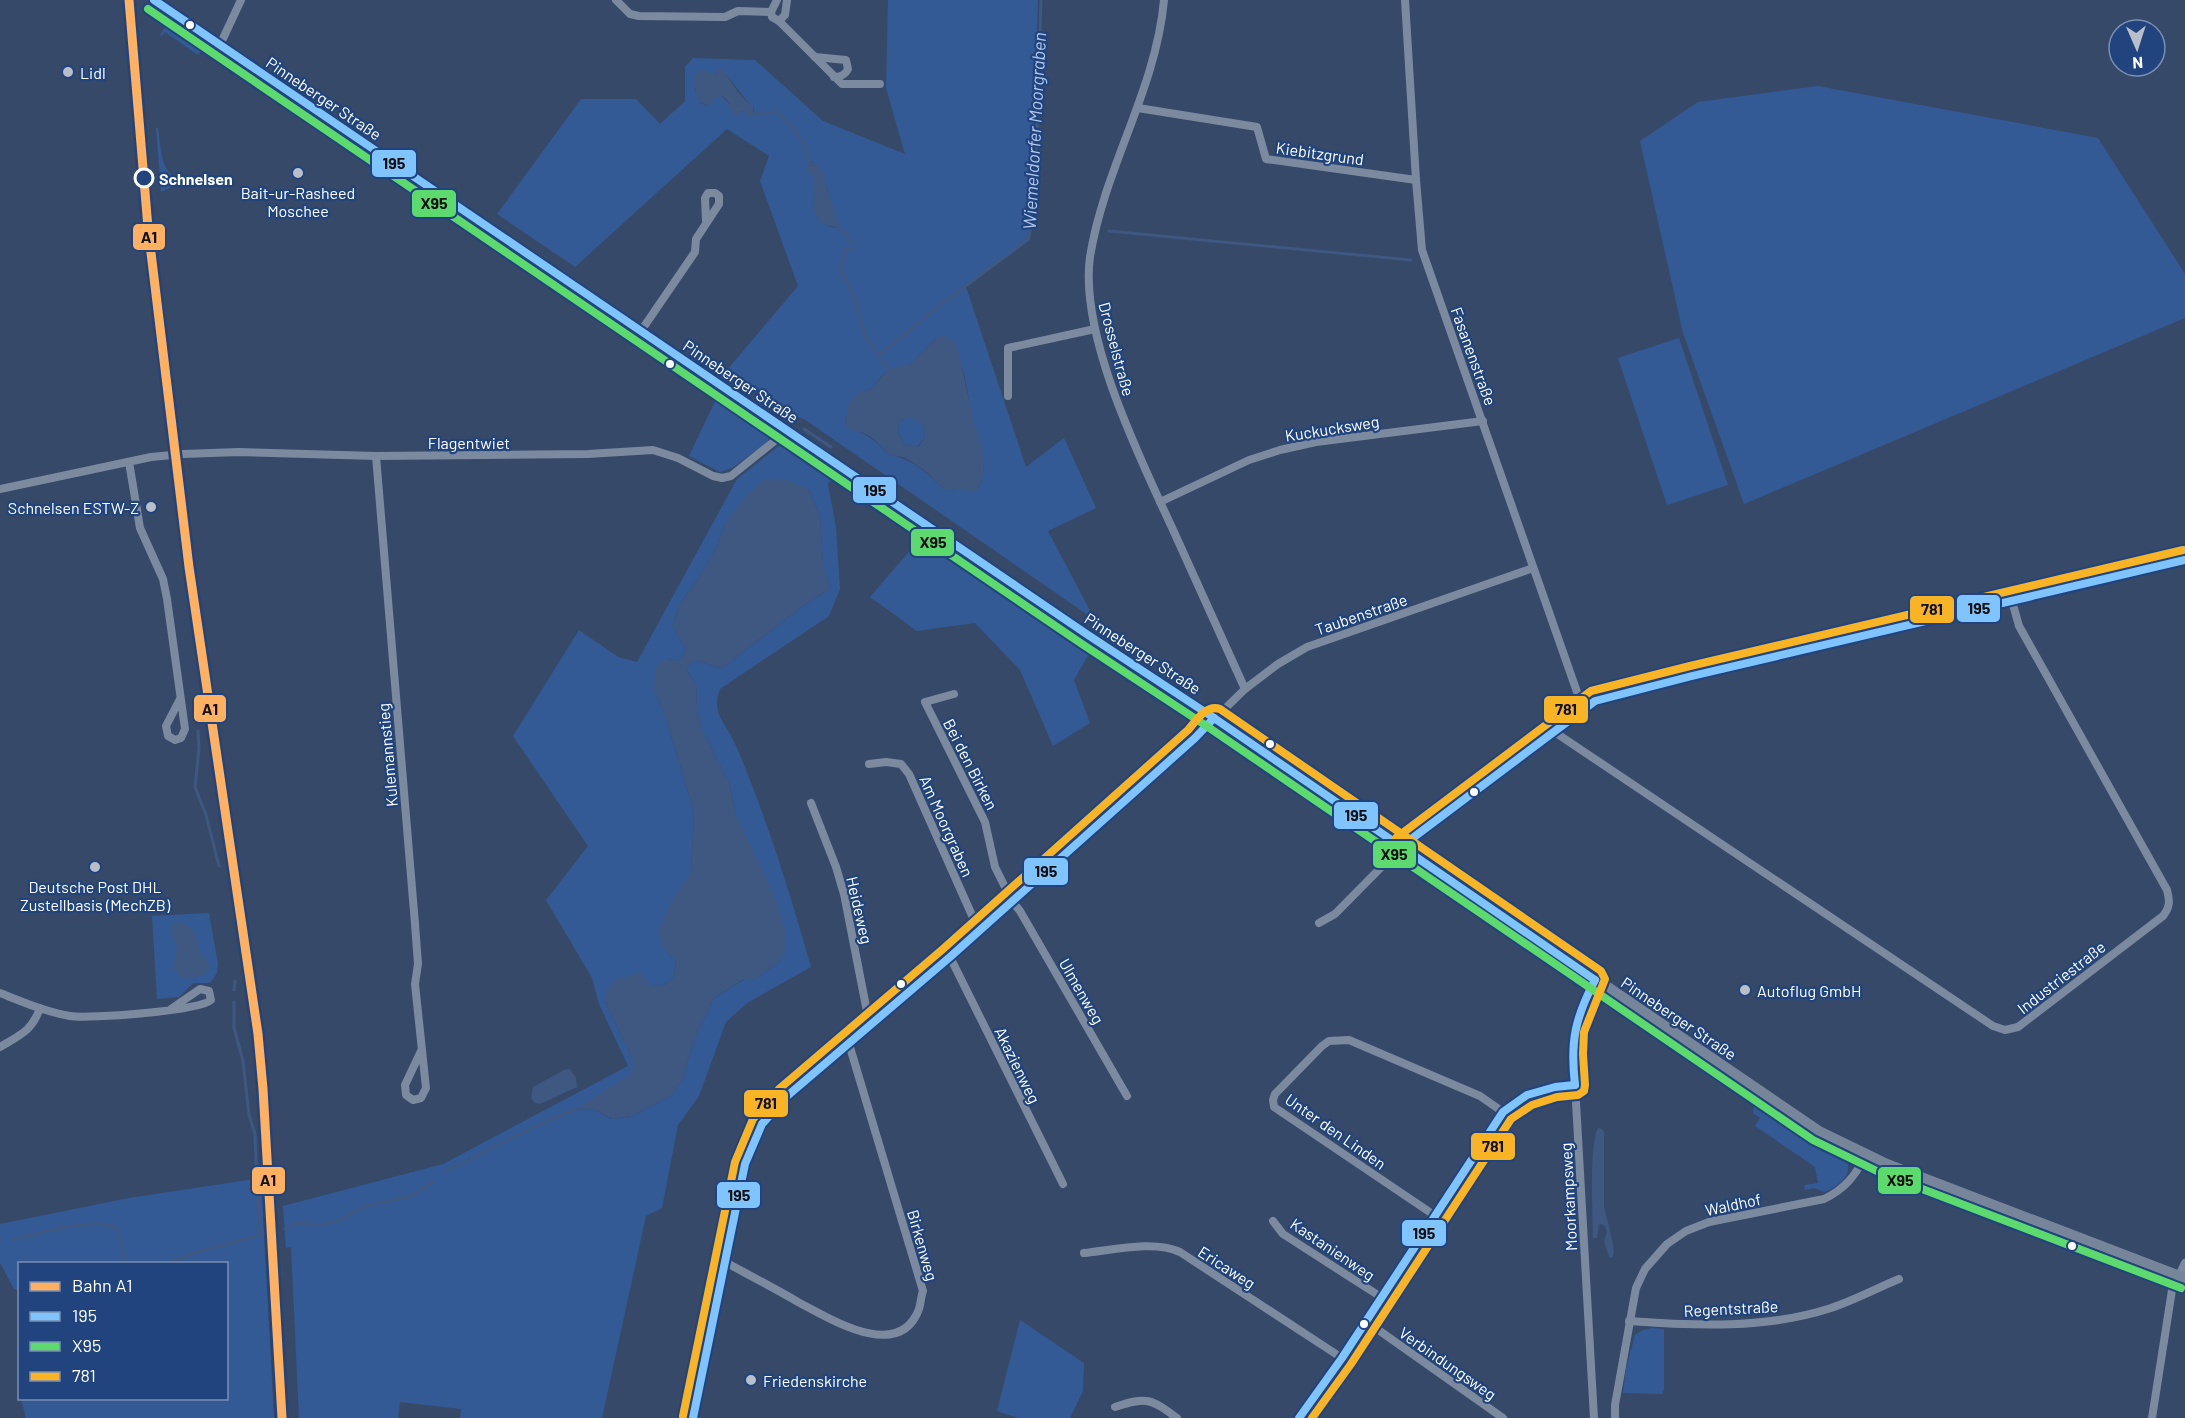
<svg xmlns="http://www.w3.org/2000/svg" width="2185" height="1418" font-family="Barlow,sans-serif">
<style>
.green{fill:#345a95;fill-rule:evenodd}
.water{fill:#3e5881;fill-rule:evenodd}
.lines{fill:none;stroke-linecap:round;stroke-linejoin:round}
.stream{stroke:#3e5881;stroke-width:3}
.minor{stroke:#7c8aa0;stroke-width:8}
.secondary{stroke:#77859b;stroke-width:10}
.bus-1-casing{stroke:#21447e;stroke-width:12}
.bus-2-casing{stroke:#21447e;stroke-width:12}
.bus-3-casing{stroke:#21447e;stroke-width:12}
.bus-1{stroke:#80c4ff;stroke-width:8}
.bus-2{stroke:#5cda6d;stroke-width:8}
.bus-3{stroke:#f9b426;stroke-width:8}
.rail-1-casing{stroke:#21447e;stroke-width:14}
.rail-1{stroke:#ffb060;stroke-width:9}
.bus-dot{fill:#fff;stroke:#21447e;stroke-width:2}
.poi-dot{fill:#b9bfca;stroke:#21447e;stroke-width:2}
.stop-dot{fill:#21447e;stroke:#fff;stroke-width:3}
.labels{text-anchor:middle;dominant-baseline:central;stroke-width:4.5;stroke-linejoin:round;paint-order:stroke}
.poi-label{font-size:16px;fill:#fff;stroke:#21447e;text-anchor:start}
.street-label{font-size:16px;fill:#fff;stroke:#21447e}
.stop-label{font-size:16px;font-weight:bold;fill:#fff;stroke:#21447e;text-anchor:start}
.water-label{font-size:18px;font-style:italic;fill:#b1c9ee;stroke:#21447e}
.line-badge{stroke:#21447e;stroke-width:2}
.pale-badge-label{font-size:16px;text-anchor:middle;font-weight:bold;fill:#111}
</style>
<rect width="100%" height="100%" fill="#364969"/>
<g class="green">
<path d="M 888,0 L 1038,0 L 1030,240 L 966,287 L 1026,467 L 1064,438 L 1096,508 L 1048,531 L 1095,620 L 804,419 L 794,416 L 727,370 L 798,286 L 760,181 L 769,156 L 727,129 L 575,267 L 497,214 L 581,99 L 636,99 L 660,124 L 685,101 L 685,67 L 693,58 L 755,60 L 823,121 L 905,154 L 886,88 ZM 719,69 C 729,74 742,98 754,108 L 754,115 L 741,111 L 738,114 L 722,96 L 718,96 L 707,106 L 701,103 L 695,90 L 695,75 L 707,72 L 717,74 ZM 812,162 L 827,187 L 838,228 C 807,224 814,200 815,177 L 807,166 ZM 937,337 C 944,345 955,353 960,362 C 965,372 969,400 971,412 C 976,438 993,464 977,490 L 944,489 C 928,474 912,458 889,455 C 875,439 866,434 845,425 L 849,403 L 864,391 L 871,389 L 883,375 L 893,368 L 901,368 L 911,364 Z"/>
<polygon points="168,23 204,47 198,55 165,32 162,36 160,35"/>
<polygon points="1818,86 2098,138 2185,274 2185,318 1744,504 1683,333 1640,141 1698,102"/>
<path d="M 156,128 L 158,128 C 162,150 159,183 190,178 L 161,192 Z"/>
<polygon points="1679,338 1728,485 1667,505 1618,358"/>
<polygon points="718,395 769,433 768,442 732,468 720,472 689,456"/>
<polygon points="906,417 912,417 924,424 925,437 917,447 904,444 898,432 899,422"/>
<path d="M 780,445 L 797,446 L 837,473 L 828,484 L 836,527 L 840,589 L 829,616 L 720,689 C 710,715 728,725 737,748 C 767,819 790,893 811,967 L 747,1003 L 726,1022 L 699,1096 L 678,1125 L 662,1208 L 646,1216 L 602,1418 L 460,1418 L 461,1409 L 400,1402 L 398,1418 L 299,1418 L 291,1247 L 286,1248 L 283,1206 L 443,1164 L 628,1066 L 599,1004 L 592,978 L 546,900 L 588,846 L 513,736 L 579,630 L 618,657 L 637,662 L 737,479 ZM 808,489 L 820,516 L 823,566 L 830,589 L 810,601 L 722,668 C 712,666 701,660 692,661 L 686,669 L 696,685 L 697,711 L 702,730 L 729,783 L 736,815 L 781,960 L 755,979 L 745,979 L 714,998 L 695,1037 L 683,1078 L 671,1096 L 632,1116 L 611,1119 L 594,1109 L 577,1110 L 631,1075 L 634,1063 L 605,1001 L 651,986 L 664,985 L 674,977 L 676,961 L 663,948 L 683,886 L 691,872 L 694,812 L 666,719 L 654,687 L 668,659 L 680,661 L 686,650 L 673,626 L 679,605 L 699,578 L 715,551 L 725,524 Z"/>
<polygon points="924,534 1091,650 1074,680 1090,723 1053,746 1020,670 975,623 917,631 870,597"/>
<polygon points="209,913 218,964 217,973 210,983 193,983 179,997 157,999 152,916"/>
<path d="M 1756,1097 L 1828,1145 L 1845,1153 C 1854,1174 1843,1183 1825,1192 L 1814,1188 L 1805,1190 L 1804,1185 L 1818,1183 L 1815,1167 L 1755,1126 L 1760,1118 L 1753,1113 Z"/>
<polygon points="261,1178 274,1418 26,1418 21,1399 226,1398 226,1264 20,1264 19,1290 14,1289 0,1263 0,1224 129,1198"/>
<polygon points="1020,1320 1084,1363 1083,1391 1070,1418 1018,1418 997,1411"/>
<polygon points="1652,1328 1664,1329 1664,1390 1662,1394 1623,1393 1626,1369 1635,1335 1643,1330"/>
</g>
<g class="water">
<path d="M 719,68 L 726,72 L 725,73 C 732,83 742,100 753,106 L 754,115 L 749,118 L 746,113 L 741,111 L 738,116 L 735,116 C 728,109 733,103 722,96 L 718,97 L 707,106 L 699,101 L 694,85 L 695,75 L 701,70 L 717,74 Z"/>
<path d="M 813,162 L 819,167 L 823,174 L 839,228 L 823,224 C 809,211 814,194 815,177 L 806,170 L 807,166 Z"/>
<path d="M 944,336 L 954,341 L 958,350 C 963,370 967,392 972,413 C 977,438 993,465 977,490 L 973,491 L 944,489 L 925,471 L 909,460 L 903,457 L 889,455 C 882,447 874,437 863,433 C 856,430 850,431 845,425 L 849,403 L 858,393 L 871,389 L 889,369 L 911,364 L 937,337 ZM 906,417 L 912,417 L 914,420 L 924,424 L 925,437 L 918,447 L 904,444 L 898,432 L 899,422 Z"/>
<path d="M 784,479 L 808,489 L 820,516 L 823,566 L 830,589 L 810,601 L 722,668 C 712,666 701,660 692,661 L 686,669 L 696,685 L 697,711 L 702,730 L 729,783 L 736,815 L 776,899 L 786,934 L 786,949 L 781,960 L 754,980 L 744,979 L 714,998 L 695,1037 L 683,1078 L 671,1096 L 632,1116 L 612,1119 L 594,1109 L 575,1110 L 631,1074 L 634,1063 L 605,1001 L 607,988 L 619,978 L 640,973 L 651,986 L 664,985 L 674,977 L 676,961 L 663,948 L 659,930 L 671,902 L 691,872 L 694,812 L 666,719 L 654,687 L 655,669 L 659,663 L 668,659 L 680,661 L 686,650 L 673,626 L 679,605 L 699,578 L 715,551 L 725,524 L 744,499 L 763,480 Z"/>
<polygon points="180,921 194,930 200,952 208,961 209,968 206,974 188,979 179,976 174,967 177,946 170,931 174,923"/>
<polygon points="570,1069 576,1078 577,1087 540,1104 535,1103 531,1098 533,1087 564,1070"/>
<path d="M 1598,1128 L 1602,1129 L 1604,1132 L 1604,1206 L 1613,1244 L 1614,1253 L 1612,1258 L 1609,1257 L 1604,1241 L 1607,1232 L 1605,1226 L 1601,1224 L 1599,1225 L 1597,1238 L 1593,1238 C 1593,1215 1589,1144 1598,1128 Z"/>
</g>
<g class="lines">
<g class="stream">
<polyline points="754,114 777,112 791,126 804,143 810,166"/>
<path d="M 836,225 C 844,232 851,237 853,249 L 846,249 L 841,265 L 842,273 L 855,298 L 865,336 L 890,372"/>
<polyline points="1109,231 1411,260"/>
<polyline points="1010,253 1029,238 1035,188 1041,0"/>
<polyline points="878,356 929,314 1004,257"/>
<polyline points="804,429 831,447"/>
<polyline points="198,731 199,748 195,787 206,815 219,866"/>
<polyline points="234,990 235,981"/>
<polyline points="234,1002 234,1028 243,1061 249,1115 255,1134 259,1236"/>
<path d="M 446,1171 C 490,1151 532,1125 577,1109"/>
<polyline points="285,1229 297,1223 321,1225 336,1222 365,1206 412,1196 433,1182"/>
<path d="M 12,1240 C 38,1234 94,1216 117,1228 C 122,1240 121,1252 126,1264"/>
<polyline points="165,1264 201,1251 265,1234"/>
</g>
<g class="minor">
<polyline points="616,0 630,14 639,16 725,17 738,11 771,12"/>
<polyline points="777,0 771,12 772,17 779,21 785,15 787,0"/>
<path d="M 1164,0 C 1156,90 1104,168 1090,257 C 1079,336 1141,460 1174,532 C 1198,584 1221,637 1245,689"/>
<polyline points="1405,0 1416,180 1422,250 1583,709"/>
<polyline points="779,21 842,84 880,84"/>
<polyline points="220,45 241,0"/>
<path d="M 815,57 L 846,60 L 848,69 C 845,75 841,77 834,77"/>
<polyline points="1138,108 1257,127 1266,159 1416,180"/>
<polyline points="641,331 695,252 696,239 719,204 719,196 715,193 708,193 705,198 706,221"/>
<polyline points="1008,396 1008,348 1095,329"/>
<polyline points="376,456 415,924 418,964 415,984 426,1088 421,1098 413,1100 406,1095 405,1085 421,1051"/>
<polyline points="129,462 140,528 163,579 167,599 185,729 181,738 175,740 168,736 166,726 180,699"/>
<polyline points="0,489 151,457 183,454 239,452 376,456 588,454 653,450 678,458 713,476 722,478 731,476 787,431"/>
<polyline points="1160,502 1249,460 1280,450 1316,442 1483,421"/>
<polyline points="954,694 925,702 985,822 995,867 1012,901 1020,911 1127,1096"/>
<path d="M 1553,731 L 1993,1026 L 2005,1030 L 2018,1027 L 2163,916 C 2170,907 2170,901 2167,890 L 2019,626 L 2012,601"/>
<polyline points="869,764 886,762 901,764 909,774 979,931"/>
<polyline points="811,803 836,867 844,894 870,1027"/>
<polyline points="1319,923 1335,914 1410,838 1595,701 1692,676 2185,560"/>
<polyline points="950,957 1063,1184"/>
<path d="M 0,993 C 23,1002 46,1012 70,1016 C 88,1019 200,1011 211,1000 L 209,991 L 200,989 L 171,1009"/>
<path d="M 0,1047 C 20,1035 32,1031 40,1008"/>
<polyline points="1434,1215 1274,1107 1273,1100 1275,1094 1322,1046 1329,1041 1349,1040 1480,1096 1503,1112"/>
<polyline points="1273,1221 1283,1234 1381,1297"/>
<path d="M 1084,1253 C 1113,1250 1154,1240 1180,1252 L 1342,1358"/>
<path d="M 725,1262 C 749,1275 774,1288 798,1302 C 829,1318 899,1363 919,1309 C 921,1303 921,1296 923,1291 L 849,1044"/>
<path d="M 1629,1321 C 1696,1326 1767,1329 1831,1308 C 1855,1300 1877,1288 1899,1279"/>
<polyline points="1377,1329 1503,1418"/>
<path d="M 1115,1407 C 1147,1396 1151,1399 1177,1418"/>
<polyline points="693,1418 745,1164 755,1137 762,1124 772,1111 800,1084 870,1027 1057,863 1195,738 1245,689 1278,664 1307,647 1533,568"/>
<polyline points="1299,1418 1342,1358 1503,1112 1527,1095 1555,1087 1575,1085"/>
<path d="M 1594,1418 L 1575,1085 C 1569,1037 1572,1022 1595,980"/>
<path d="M 1615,1418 L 1615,1405 L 1636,1288 L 1645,1269 L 1667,1244 L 1686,1231 L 1709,1222 L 1824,1199 C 1845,1189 1855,1176 1866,1155"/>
<polyline points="2152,1418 2172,1290 2185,1263"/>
</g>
<polyline class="secondary" points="154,0 1088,635 1214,718 1819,1131 1887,1164 2185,1278"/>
<defs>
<g id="bus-1">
<polyline points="154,0 1088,635 1214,718 1595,980"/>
<polyline points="1402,846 1595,701 1692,676 2185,560"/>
<path d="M 1575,1085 C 1570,1042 1575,1018 1595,980"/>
<polyline points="693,1418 745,1164 762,1124 786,1097 950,957 1195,738 1214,718"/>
<polyline points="1299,1418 1342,1358 1503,1112 1527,1095 1555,1087 1575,1085"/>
</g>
<polyline id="bus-2" points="148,9 1082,644 1208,727 1813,1140 1883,1174 2181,1288"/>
<g id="bus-3">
<polyline points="1396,838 1591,691 1690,666 2183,550"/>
<path d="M 683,1416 L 735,1162 L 753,1119 L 779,1089 L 943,949 L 1188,730 C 1196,721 1206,704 1220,709 L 1601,971 L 1605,979 L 1584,1032 L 1583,1054 L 1585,1085 L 1584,1091 L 1578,1095 L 1557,1097 L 1532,1105 L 1511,1119 L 1351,1364 L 1312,1418"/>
</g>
</defs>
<use href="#bus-1" class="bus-1-casing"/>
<use href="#bus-2" class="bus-2-casing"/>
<use href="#bus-3" class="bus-3-casing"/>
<use href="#bus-1" class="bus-1"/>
<use href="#bus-2" class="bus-2"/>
<use href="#bus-3" class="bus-3"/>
<defs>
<polyline id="rail-1" points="129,0 148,228 189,567 258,1034 263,1089 282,1418"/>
</defs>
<use href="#rail-1" class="rail-1-casing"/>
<use href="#rail-1" class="rail-1"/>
</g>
<g class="bus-dot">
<circle cx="190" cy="25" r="5"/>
<circle cx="670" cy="364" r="5"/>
<circle cx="1270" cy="744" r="5"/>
<circle cx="1474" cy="792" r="5"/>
<circle cx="901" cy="984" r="5"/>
<circle cx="2072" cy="1246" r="5"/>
<circle cx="1364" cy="1324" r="5"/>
</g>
<g class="poi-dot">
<circle cx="68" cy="72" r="6"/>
<circle cx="298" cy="173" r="6"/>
<circle cx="151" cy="507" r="6"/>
<circle cx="95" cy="867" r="6"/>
<circle cx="1745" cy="990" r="6"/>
<circle cx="751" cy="1380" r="6"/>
</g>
<circle class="stop-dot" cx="144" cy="178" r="9"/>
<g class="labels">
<g class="poi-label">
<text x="80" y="72">Lidl</text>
<text x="298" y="192" text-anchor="middle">Bait-ur-Rasheed<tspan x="298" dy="18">Moschee</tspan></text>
<text x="139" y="507" text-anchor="end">Schnelsen ESTW-Z</text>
<text x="95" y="886" text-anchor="middle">Deutsche Post DHL<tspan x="95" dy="18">Zustellbasis (MechZB)</tspan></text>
<text x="1757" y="990">Autoflug GmbH</text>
<text x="763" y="1380">Friedenskirche</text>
</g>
<g class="street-label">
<text transform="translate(324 98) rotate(34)">Pinneberger Straße</text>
<text transform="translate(1320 153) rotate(8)">Kiebitzgrund</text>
<text transform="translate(1117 349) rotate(75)">Drosselstraße</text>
<text transform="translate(1474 356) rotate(70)">Fasanenstraße</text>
<text transform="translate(741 381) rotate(34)">Pinneberger Straße</text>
<text transform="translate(1332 428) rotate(-9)">Kuckucksweg</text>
<text x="469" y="442">Flagentwiet</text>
<text transform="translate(1361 614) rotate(-19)">Taubenstraße</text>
<text transform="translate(1143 653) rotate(33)">Pinneberger Straße</text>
<text transform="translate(387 755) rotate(-95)">Kulemannstieg</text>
<text transform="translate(971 764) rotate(63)">Bei den Birken</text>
<text transform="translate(947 826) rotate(66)">Am Moorgraben</text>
<text transform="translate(860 910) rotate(77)">Heideweg</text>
<text transform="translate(2061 977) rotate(-38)">Industriestraße</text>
<text transform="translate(1082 991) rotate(60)">Ulmenweg</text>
<text transform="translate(1679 1018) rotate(34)">Pinneberger Straße</text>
<text transform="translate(1018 1065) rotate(64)">Akazienweg</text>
<text transform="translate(1336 1131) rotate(35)">Unter den Linden</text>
<text transform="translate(1568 1197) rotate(-93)">Moorkampsweg</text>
<text transform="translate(1733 1204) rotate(-12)">Waldhof</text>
<text transform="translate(923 1245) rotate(74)">Birkenweg</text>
<text transform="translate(1333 1249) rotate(34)">Kastanienweg</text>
<text transform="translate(1227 1267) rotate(33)">Ericaweg</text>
<text transform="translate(1731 1308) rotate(-3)">Regentstraße</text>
<text transform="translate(1448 1363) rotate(35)">Verbindungsweg</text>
</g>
<g class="stop-label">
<text x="159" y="178">Schnelsen</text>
</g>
<g class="water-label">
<text transform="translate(1034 131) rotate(-87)">Wiemeldorfer Moorgraben</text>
</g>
</g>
<g class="line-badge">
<rect x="371" y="149" width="46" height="29" rx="6" fill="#80c4ff"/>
<rect x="411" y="189" width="46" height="29" rx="6" fill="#5cda6d"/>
<rect x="132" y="223" width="34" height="28" rx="6" fill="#ffb060"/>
<rect x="852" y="476" width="45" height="28" rx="6" fill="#80c4ff"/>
<rect x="910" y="528" width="45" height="29" rx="6" fill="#5cda6d"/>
<rect x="1956" y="594" width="45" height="29" rx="6" fill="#80c4ff"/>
<rect x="1909" y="595" width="46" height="29" rx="6" fill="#f9b426"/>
<rect x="193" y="694" width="34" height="29" rx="6" fill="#ffb060"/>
<rect x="1543" y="695" width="46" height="29" rx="6" fill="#f9b426"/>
<rect x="1333" y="801" width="46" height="29" rx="6" fill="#80c4ff"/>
<rect x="1372" y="840" width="45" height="29" rx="6" fill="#5cda6d"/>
<rect x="1023" y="857" width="46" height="29" rx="6" fill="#80c4ff"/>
<rect x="743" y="1089" width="46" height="29" rx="6" fill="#f9b426"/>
<rect x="1470" y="1132" width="46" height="29" rx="6" fill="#f9b426"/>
<rect x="1877" y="1166" width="45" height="29" rx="6" fill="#5cda6d"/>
<rect x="251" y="1166" width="35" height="29" rx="6" fill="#ffb060"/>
<rect x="716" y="1181" width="45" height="28" rx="6" fill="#80c4ff"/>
<rect x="1401" y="1219" width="46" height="28" rx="6" fill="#80c4ff"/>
</g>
<g class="pale-badge-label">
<text x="394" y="169">195</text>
<text x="434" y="209">X95</text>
<text x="149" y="243">A1</text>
<text x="875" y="496">195</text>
<text x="933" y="548">X95</text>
<text x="1979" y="614">195</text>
<text x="1932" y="615">781</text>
<text x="210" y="715">A1</text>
<text x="1566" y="715">781</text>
<text x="1356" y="821">195</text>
<text x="1394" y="860">X95</text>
<text x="1046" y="877">195</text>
<text x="766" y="1109">781</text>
<text x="1493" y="1152">781</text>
<text x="1900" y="1186">X95</text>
<text x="268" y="1186">A1</text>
<text x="739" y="1201">195</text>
<text x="1424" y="1239">195</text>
</g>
<rect x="18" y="1262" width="210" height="138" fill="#21447e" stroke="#7a8fb2" stroke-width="1.5"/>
<rect x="30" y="1282" width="30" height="9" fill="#ffb060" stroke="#7a8fb2" stroke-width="1.5"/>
<text x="72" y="1292" font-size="18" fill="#ffffff">Bahn A1</text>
<rect x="30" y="1312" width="30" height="9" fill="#80c4ff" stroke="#7a8fb2" stroke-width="1.5"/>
<text x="72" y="1322" font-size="18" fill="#ffffff">195</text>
<rect x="30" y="1342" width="30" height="9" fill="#5cda6d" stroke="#7a8fb2" stroke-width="1.5"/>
<text x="72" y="1352" font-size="18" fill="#ffffff">X95</text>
<rect x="30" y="1372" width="30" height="9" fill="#f9b426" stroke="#7a8fb2" stroke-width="1.5"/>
<text x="72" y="1382" font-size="18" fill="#ffffff">781</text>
<g transform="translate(2137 48) rotate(177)"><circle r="28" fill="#21447e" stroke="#7a8fb2" stroke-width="1.5"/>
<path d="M0-4.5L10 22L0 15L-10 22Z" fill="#b9bfca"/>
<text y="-9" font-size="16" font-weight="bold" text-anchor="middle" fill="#ffffff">N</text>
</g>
</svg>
